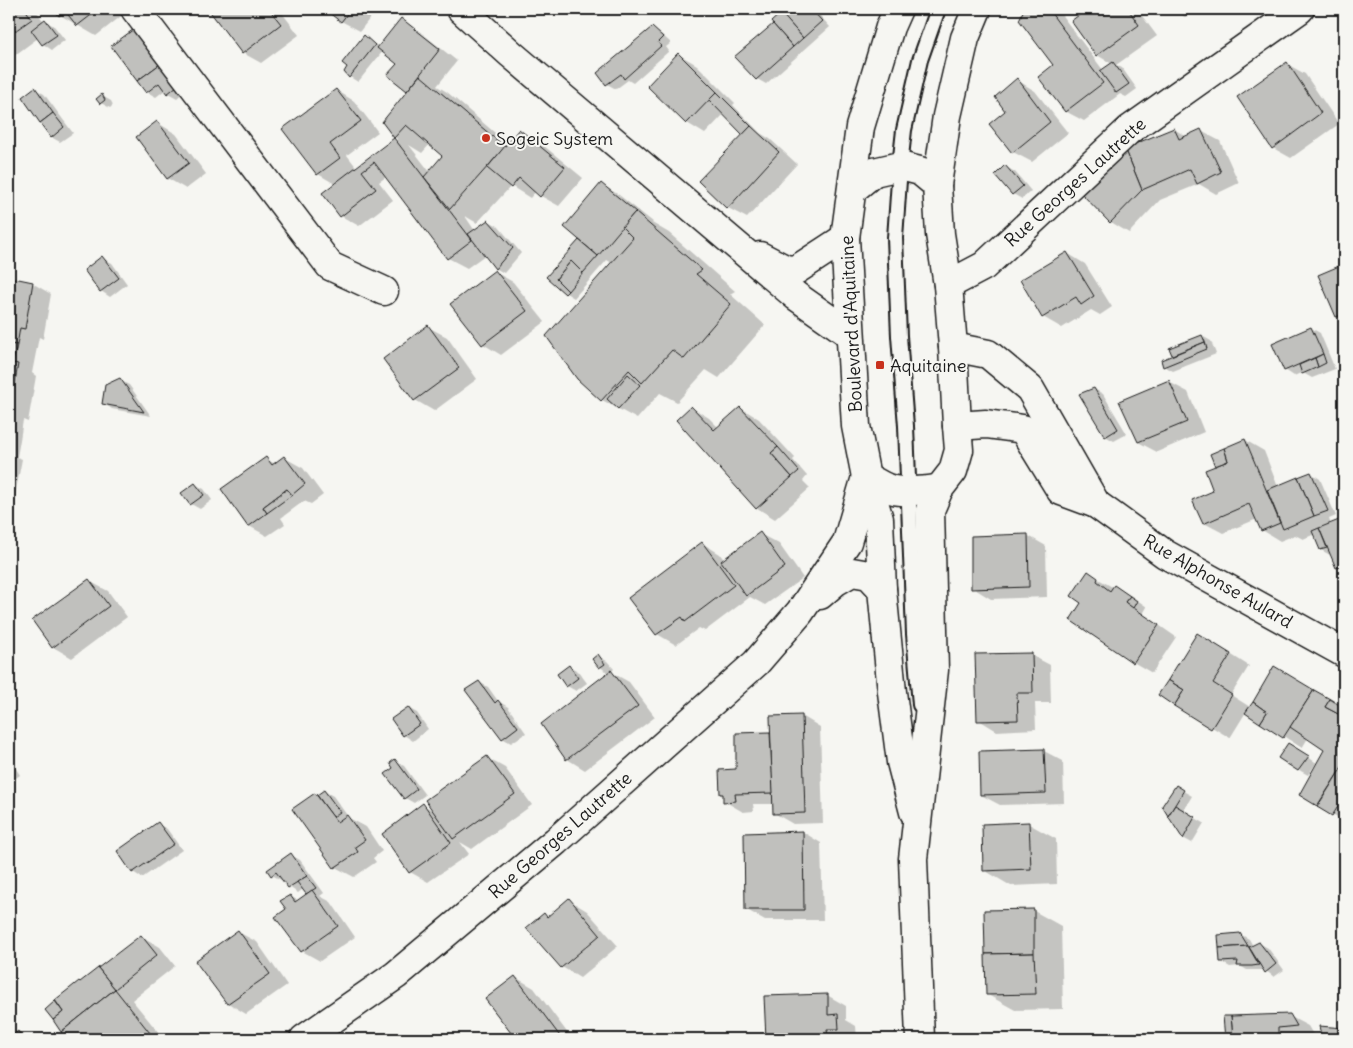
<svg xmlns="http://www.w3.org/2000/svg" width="1353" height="1048" font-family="Delius,sans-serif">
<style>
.shadow{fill:#0003;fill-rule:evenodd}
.building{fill:#c0c0bd;stroke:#1c1c1c}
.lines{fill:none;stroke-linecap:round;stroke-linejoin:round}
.service-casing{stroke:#1c1c1c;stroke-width:18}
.minor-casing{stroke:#1c1c1c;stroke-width:31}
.secondary-casing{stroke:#1c1c1c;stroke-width:31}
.service{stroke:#f6f6f2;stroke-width:14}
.minor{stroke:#f6f6f2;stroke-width:28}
.secondary{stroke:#f6f6f2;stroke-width:28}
.poi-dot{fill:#c8321e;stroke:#f6f6f2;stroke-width:2}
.labels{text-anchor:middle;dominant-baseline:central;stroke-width:4;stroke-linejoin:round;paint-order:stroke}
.poi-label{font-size:18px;fill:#1c1c1c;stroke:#f6f6f2;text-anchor:start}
.street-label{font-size:18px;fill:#1c1c1c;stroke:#f6f6f2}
</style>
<rect width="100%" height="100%" fill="#f6f6f2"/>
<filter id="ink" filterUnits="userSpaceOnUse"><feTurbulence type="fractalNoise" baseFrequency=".02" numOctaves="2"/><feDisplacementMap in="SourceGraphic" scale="10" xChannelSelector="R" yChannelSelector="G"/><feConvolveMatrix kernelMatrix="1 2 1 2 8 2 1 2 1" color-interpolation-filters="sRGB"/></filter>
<g filter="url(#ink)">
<g class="shadow">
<polygon points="9,9 35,9 44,22 45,21 54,26 65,40 52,50 43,44 38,38 15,55 9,51"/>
<polygon points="56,9 128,9 129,10 96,36 60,15"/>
<polygon points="209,9 279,9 299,35 261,63 243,53"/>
<polygon points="326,9 377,9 360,31 341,21"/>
<polygon points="795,9 814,9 830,27 766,84 757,79 774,25 781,14 786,17"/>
<polygon points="1025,9 1057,9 1103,70 1112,64 1097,55 1072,21 1089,9 1137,9 1157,36 1116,65 1122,68 1137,89 1126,97 1120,94 1084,121 1065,111 1055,65 1020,20"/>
<polygon points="1171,9 1197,9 1185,17"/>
<path d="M 401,20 L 419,31 L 457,61 L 437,86 L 447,92 L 508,144 L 520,130 L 538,141 L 583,178 L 559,206 L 541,196 L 536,191 L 530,198 L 511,186 L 477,223 L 465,216 L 475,231 L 489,221 L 498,226 L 521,253 L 504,273 L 495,268 L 485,255 L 467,268 L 448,258 L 386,177 L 379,182 L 393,200 L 359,226 L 341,216 L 335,184 L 318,174 L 284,129 L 336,90 L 354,101 L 378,132 L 347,155 L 357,168 L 394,139 L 399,142 L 384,122 L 409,91 L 389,75 L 399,64 L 383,51 L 358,82 L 350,77 L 346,72 L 364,37 L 379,47 ZM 430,144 L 443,155 L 430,172 L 409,145 L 422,153 Z"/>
<polygon points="652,29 661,34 671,43 666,47 669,51 633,83 628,80 616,89 607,84 598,73"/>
<polygon points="113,46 185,91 177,98 168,93 165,90 156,97 147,92"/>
<polygon points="678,54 697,65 735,103 733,105 760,133 770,139 797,164 747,218 728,208 700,181 745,135 724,114 705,134 687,123 649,86"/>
<polygon points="1287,64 1305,74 1339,124 1291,158 1273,148"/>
<polygon points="1017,80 1035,91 1068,133 1032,162 1013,152 1007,111"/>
<polygon points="35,89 44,94 73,133 60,142 51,137"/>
<polygon points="102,96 111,101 113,105 110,108 101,103"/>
<polygon points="158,123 176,134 206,174 186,189 167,178"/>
<polygon points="1174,129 1187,137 1201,131 1220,141 1239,183 1216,194 1199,184 1160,200 1129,233 1111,222 1080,191"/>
<polygon points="1006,167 1015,172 1031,191 1022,199 1013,194"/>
<polygon points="601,184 619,195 653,222 652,223 669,233 735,291 730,294 765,325 719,378 706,370 677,402 660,393 637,419 602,400 612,263 607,260 574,298 566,293 548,277 580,240"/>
<polygon points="1067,253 1085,264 1112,307 1100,315 1091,310 1062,328 1043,317 1022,281"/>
<polygon points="102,258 112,263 127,284 110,297 101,291 86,271"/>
<polygon points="1344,265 1344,321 1337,317 1319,276"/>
<polygon points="495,272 513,282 545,322 501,355 483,344"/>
<polygon points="9,279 32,283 51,294 43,339 39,337 32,373 36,376 28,422 23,420 20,440 17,457 22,459 13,506 9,505"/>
<polygon points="428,327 447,337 477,379 434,411 415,400 384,359"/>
<polygon points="1311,328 1320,333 1335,369 1312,378 1303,373 1303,372 1294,376 1285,370"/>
<polygon points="1202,336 1211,341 1216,354 1173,371 1164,366 1174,356 1171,349"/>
<polygon points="119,380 129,385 151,416 112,409 103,403"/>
<polygon points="1169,382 1188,392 1204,432 1157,452 1138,442"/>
<polygon points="1094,389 1103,394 1127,434 1114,441 1105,436"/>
<polygon points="691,407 709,418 719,428 741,408 759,419 795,458 793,460 807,476 803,481 810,488 775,519 757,508"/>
<polygon points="1245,440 1264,451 1278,487 1311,473 1320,479 1336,516 1329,519 1331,525 1344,520 1344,572 1337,567 1331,554 1330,555 1321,550 1315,534 1303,539 1295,535 1280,541 1262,530 1257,519 1223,533 1204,523 1215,491 1218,466 1216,465"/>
<polygon points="285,458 303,468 323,495 311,504 304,501 281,518 285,524 267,536 249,526 266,459 275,464"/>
<polygon points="195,484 204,489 212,500 200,509 191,504"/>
<polygon points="760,534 779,544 803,578 765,605 750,597 705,631 699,628 676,645 657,634 630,599 702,543 720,554 724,560"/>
<polygon points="1027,535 1046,546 1047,597 991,599 973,588"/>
<polygon points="1088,573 1114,588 1115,587 1133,597 1147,607 1143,614 1176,637 1152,673 1133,662 1083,603"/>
<polygon points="89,581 108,591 127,617 72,658 53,647"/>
<polygon points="1216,645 1249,666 1231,695 1250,707 1293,678 1344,709 1344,821 1301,795 1318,764 1316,763 1308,775 1299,770 1298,750 1318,764 1326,750 1308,738 1302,748 1246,712 1230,738 1174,704"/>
<polygon points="1031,655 1050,665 1051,703 1035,703 1036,729 997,731 979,720"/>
<polygon points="598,656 607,661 614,669 611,672 629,682 655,717 585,770 567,759 609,673 600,667 594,659"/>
<polygon points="569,666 578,671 587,683 576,691 567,686"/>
<polygon points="479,682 488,687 498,701 508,707 526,733 511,743 502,738"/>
<polygon points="408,708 417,713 428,729 413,741 404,735"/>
<polygon points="802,716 820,727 823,823 793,824 774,813 774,804 753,804 754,811 743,812 724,801 725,796 721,794 738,771 737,734 771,733"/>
<polygon points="1044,751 1063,761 1064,803 1000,805 981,795 980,752"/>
<polygon points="9,758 20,775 9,783"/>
<polygon points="487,758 505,768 532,805 472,849 460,842 469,854 428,882 410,872 423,805 434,811"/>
<polygon points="395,761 404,766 425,795 414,803 405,798 395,768"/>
<polygon points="1176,787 1192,796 1183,811 1204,823 1192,843 1183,838 1164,806"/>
<polygon points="324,791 333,796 349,818 366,827 382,851 373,858 376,862 354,877 335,867 315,794 318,796"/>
<polygon points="158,824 167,829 182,850 142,878 133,872 118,851"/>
<polygon points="1029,824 1056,839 1057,884 1011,886 984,870"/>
<polygon points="803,832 821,843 823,920 765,920 747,910"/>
<polygon points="291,855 300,860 324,893 320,896 331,902 355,937 320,961 302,951 288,909 290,896 299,901 309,894 303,889 298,893 289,887 283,879 281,880 272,875"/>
<polygon points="569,900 587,911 618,946 580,978 562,967 528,928 544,915 549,917"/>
<polygon points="1034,911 1061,926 1063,1009 1015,1010 988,995"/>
<polygon points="238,932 257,942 287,985 246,1014 228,1003"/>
<polygon points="1240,934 1249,939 1253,946 1259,943 1268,948 1284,970 1274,977 1265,970 1247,970 1240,966 1230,967 1221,962"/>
<polygon points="141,936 160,947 175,966 132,1000 164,1039 69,1039 46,1010 55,1003 60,1005 81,983"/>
<polygon points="515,977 534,988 572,1039 505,1039 513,1034"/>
<polygon points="827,995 846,1006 846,1020 856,1026 857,1039 767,1039 765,997"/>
<polygon points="1289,1016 1308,1026 1314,1036 1296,1038 1296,1039 1226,1039 1225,1017"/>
<polygon points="18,1032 27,1037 29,1039 9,1039"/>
</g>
<g class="building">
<polygon points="9,9 25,9 32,19 9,35"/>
<polygon points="54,9 99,9 77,26 65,11 59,16"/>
<polygon points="208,9 269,9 281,24 242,54"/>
<polygon points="324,9 351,9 341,22"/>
<polygon points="793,9 811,9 822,21 803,38 784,17"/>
<polygon points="1024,9 1048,9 1103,83 1065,112 1038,77 1053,65 1019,20"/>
<polygon points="1087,9 1128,9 1139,25 1096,56 1071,21"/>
<polygon points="781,13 803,38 793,47 771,22"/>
<polygon points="401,18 440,49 407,91 387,75 397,64 377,48"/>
<polygon points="45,19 57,35 42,45 31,30"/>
<polygon points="773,24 793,47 756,80 734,57"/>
<polygon points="652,27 663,37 658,42 661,46 624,79 621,74 606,85 597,73"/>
<polygon points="134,29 160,64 137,81 111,46"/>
<polygon points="364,35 375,45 349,78 344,72 347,67 342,63"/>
<polygon points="678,53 717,92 686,124 647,86"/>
<polygon points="1113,62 1129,84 1116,93 1100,71"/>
<polygon points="1287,62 1321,113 1272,149 1237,97"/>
<polygon points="160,64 177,86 167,94 159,83 146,93 137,81"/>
<polygon points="420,75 505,147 450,209 424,177 442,156 406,125 394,138 382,122"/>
<polygon points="1017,78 1050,122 1012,153 989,124 1005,111 995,97"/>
<polygon points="35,87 53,113 40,123 22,97"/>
<polygon points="336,89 361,121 330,144 340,158 317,175 282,129"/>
<polygon points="717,92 751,126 743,135 709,100"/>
<polygon points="102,94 105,100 100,104 96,99"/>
<polygon points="53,113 64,127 51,138 40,123"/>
<polygon points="157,121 189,163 167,179 136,137"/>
<polygon points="751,126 779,152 727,209 698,181"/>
<polygon points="1174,128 1179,139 1201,129 1221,172 1197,184 1190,169 1142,190 1125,148"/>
<polygon points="519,129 565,167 540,197 519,178 511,188 487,168"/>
<polygon points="394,138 472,240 447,259 374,162 362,171 376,189 340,217 322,193"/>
<polygon points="1125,148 1142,190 1110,223 1079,191"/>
<polygon points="1005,165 1023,186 1012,195 995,175"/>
<polygon points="601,183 636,212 635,212 598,256 564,227"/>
<polygon points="635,212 702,270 696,274 731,304 684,359 672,350 642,383 629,370 601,401 577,379 546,336 633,238 622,227"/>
<polygon points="488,220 513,248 495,269 468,234"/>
<polygon points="579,240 598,256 583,273 571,261 556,279 568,291 565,294 546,277"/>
<polygon points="1067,252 1094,296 1081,305 1076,297 1042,318 1020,280"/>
<polygon points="102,256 119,278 100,292 84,270"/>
<polygon points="571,261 583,273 568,291 556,279"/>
<polygon points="1344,264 1344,314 1336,317 1318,275"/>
<polygon points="495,270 527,311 482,345 450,304"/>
<polygon points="9,277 33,282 25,329 20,328 17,345 9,344"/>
<polygon points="428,325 459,368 414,401 383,359"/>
<polygon points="1311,327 1323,354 1284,371 1272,344"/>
<polygon points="1202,335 1205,342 1172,355 1169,348"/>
<polygon points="1205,342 1207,349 1163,367 1161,360"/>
<polygon points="9,344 17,345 13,363 18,364 14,388 9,387"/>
<polygon points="1323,354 1326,363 1318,367 1315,358"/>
<polygon points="1315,358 1318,367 1302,374 1299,365"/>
<polygon points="628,374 640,385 618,409 607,399"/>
<polygon points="120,378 144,412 102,404 105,385"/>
<polygon points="1169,380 1187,422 1138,442 1119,401"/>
<polygon points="9,387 14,388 9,412"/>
<polygon points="1094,388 1118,429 1105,437 1079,394"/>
<polygon points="691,406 714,430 740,407 778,447 771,453 792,477 756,509 676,420"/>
<polygon points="1245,439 1280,523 1261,531 1249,504 1203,524 1192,500 1213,491 1205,470 1228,461 1224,448"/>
<polygon points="778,447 799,471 792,477 771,453"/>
<polygon points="1224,448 1228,461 1215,466 1210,454"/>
<polygon points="284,456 305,484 292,495 287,489 263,507 267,513 248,527 221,489 266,457 272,465"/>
<polygon points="1311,472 1328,511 1314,516 1298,477"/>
<polygon points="1298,477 1314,516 1283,529 1267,490"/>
<polygon points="195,483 204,495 190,505 181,493"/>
<polygon points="287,489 292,495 267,513 263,507"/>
<polygon points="1344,518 1344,565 1336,568 1319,528"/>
<polygon points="1319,528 1327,548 1320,550 1312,531"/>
<polygon points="760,532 785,567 746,596 721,561"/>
<polygon points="1028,534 1029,587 971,589 971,536"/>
<polygon points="702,542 734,585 685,622 682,617 656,635 628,598"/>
<polygon points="1088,571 1098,578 1097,581 1110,591 1114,585 1130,596 1125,602 1159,625 1133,663 1070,620 1081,603 1071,596"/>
<polygon points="89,579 109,606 52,648 32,620"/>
<polygon points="1130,596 1137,601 1133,608 1125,602"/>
<polygon points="1197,633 1231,654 1213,683 1232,695 1211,729 1174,706 1184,690 1168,680"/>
<polygon points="1032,653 1033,693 1017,693 1018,720 977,721 975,654"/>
<polygon points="598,654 605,664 599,668 592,659"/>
<polygon points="569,665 578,678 566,687 557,674"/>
<polygon points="1274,666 1314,690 1283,738 1260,723 1267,712 1253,702"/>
<polygon points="611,670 638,706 566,760 541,724"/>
<polygon points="1168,680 1184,690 1174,706 1158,695"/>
<polygon points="479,681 495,703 498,700 518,727 502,739 465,690"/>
<polygon points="1314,690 1330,699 1325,707 1344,717 1344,764 1317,806 1299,795 1324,750 1290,727"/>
<polygon points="1330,699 1344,708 1344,717 1325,707"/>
<polygon points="1253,702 1267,712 1260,723 1245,713"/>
<polygon points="408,707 420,724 403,736 391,719"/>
<polygon points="802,715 805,813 773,814 770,716"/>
<polygon points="770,732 773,793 735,794 736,801 723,802 723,794 720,794 719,770 736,769 736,733"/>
<polygon points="1288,743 1309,756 1298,771 1278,758"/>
<polygon points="1044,749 1046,793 980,795 979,751"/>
<polygon points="487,756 515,794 453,839 425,800"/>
<polygon points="395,759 417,789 404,799 385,774 393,768 390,763"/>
<polygon points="1344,764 1344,797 1332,816 1317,807"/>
<polygon points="1176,785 1184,790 1168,816 1162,806"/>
<polygon points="324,790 340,812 333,817 317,795"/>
<polygon points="315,793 337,822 347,815 365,840 355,847 358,852 334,868 292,809"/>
<polygon points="423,803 451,843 409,873 382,834"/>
<polygon points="1175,805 1195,817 1183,839 1168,816"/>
<polygon points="158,822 174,844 132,873 117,851"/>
<polygon points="1029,822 1031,869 983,871 982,824"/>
<polygon points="803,831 804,910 745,910 744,833"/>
<polygon points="291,853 307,876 288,888 276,872 271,876 267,870"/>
<polygon points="307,876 316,888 306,894 297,882"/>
<polygon points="312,890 338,926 301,952 275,917 286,909 280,901 290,895 295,902"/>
<polygon points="569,898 600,935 561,968 526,928 544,913 547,917"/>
<polygon points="1034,909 1034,953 985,954 984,910"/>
<polygon points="238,930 270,974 227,1004 195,961"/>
<polygon points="1240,933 1248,946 1219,948 1218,935"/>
<polygon points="141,935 157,955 115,989 98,968"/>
<polygon points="1259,942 1276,964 1265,973 1249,947"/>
<polygon points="1248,946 1259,965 1252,966 1237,966 1238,961 1220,962 1219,948"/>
<polygon points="1034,953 1036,994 986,995 985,954"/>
<polygon points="98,968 115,989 61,1032 53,1020 63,1012 55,1000 79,981 80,982"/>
<polygon points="515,976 562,1039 503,1039 511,1033 485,999"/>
<polygon points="115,989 150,1033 142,1039 67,1039 61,1032"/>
<polygon points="828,994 828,1015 838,1014 839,1029 827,1029 828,1039 766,1039 764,996"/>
<polygon points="55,1001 63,1012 53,1020 45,1010"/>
<polygon points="1290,1014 1297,1026 1278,1028 1278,1039 1233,1039 1231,1016"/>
<polygon points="1223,1016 1231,1016 1233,1039 1225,1039"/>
<polygon points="1319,1026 1344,1028 1344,1039 1324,1039 1321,1035"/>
<polygon points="18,1031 24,1039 9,1039 9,1038"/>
</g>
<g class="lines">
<defs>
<polyline id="service" points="920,705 914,634 906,426 899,336 895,238 900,166 904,130 920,60 938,9"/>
<g id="minor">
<polyline points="135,9 330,266 384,291"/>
<polyline points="461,9 511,54 796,296 850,334"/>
<polyline points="760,256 785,269 796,270 845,238"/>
<polyline points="948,285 984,266 1129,130 1300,9"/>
<polyline points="953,347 988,354 1030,389 1096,504"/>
<polyline points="957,426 986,424 1023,429 1061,491 1096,504 1165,554 1344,653"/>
<polyline points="820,595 835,582 852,572 869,575 882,589"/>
<polyline points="304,1039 396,975 556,841 756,663 800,612 847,542 866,477"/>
</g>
<g id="secondary">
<polyline points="898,9 890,27 860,127 845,238 856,426 866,477 879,519 882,589 892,692 901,762 914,812"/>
<polyline points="852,190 874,172 900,166 920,171 937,185"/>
<path d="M 866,477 C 872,480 880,485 887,488 C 902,494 924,490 939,489"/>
<polyline points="920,1039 913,859 934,670 930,510 939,489 953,471 959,450 957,426 953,347 948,285 940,234 937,185 947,116 965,38 977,9"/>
</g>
</defs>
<use href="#service" class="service-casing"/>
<use href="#minor" class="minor-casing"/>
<use href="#secondary" class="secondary-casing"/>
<use href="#service" class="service"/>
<use href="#minor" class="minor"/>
<use href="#secondary" class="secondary"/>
</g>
</g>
<g class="poi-dot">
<circle cx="486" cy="138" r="5"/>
<rect x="875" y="360" width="10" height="10" rx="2.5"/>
</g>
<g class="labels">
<g class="poi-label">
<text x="496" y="138">Sogeic System</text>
<text x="890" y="365">Aquitaine</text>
</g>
<g class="street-label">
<text transform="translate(1075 182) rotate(-42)">Rue Georges Lautrette</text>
<text transform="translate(851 324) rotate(-93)">Boulevard d'Aquitaine</text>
<text transform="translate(1218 581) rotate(30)">Rue Alphonse Aulard</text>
<text transform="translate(560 835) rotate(-41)">Rue Georges Lautrette</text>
</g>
</g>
<rect width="1353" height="1048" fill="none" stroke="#f6f6f2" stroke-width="30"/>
<rect x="15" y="15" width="1323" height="1018" fill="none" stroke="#1c1c1c" stroke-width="2" filter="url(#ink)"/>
</svg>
